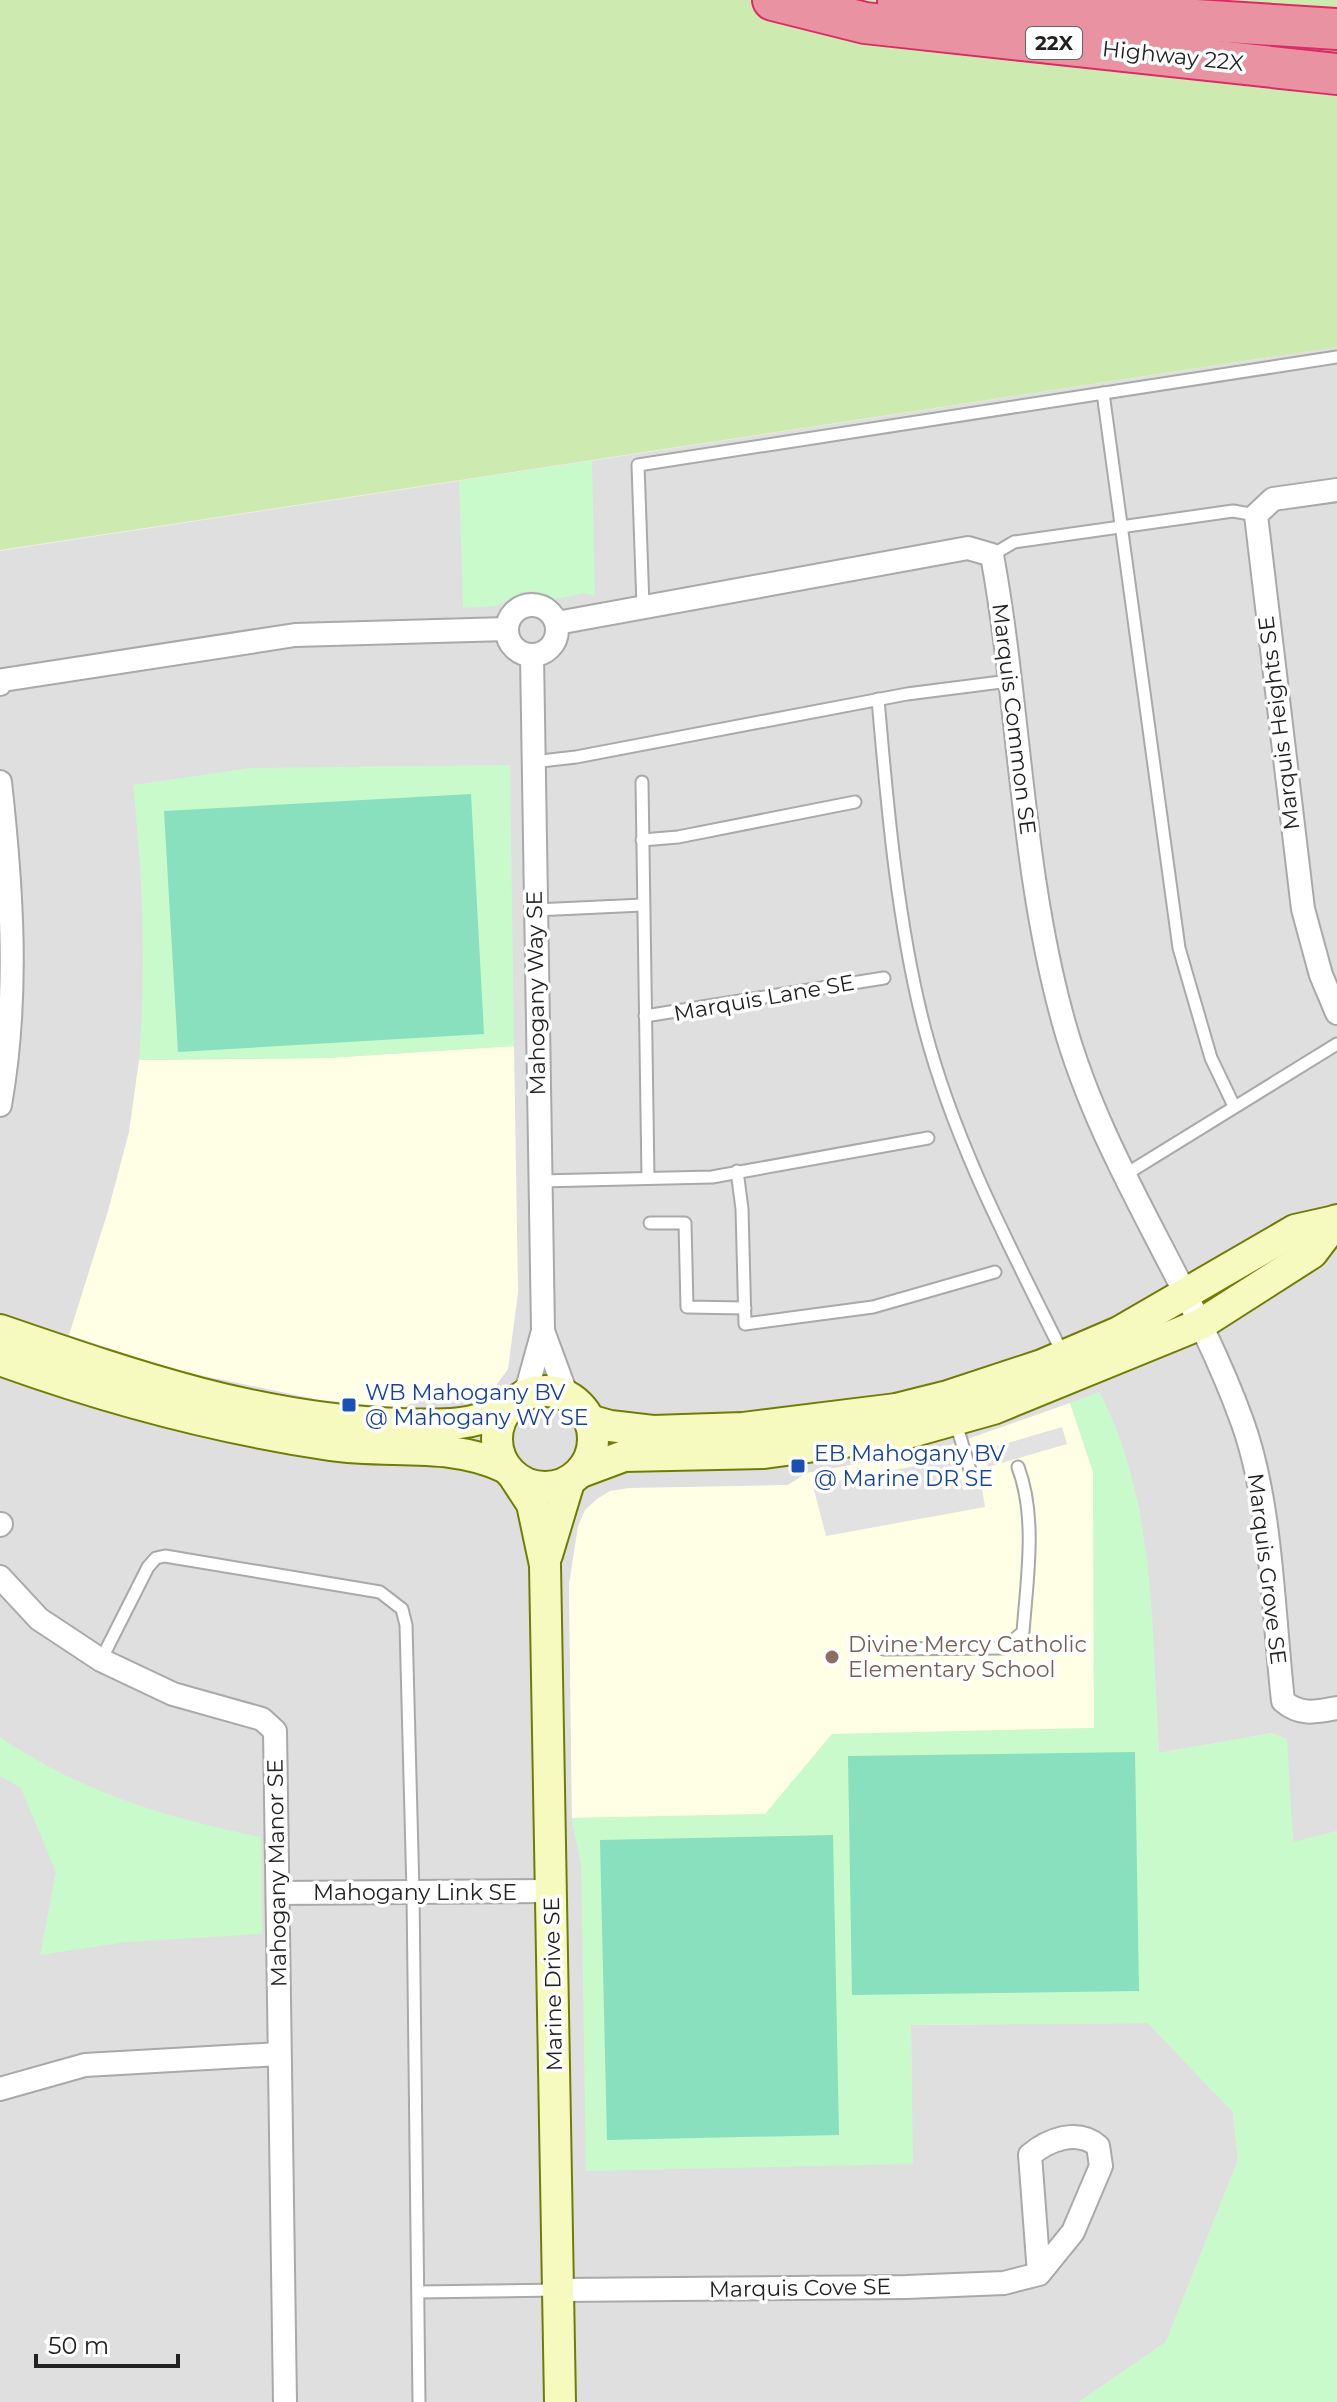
<svg xmlns="http://www.w3.org/2000/svg" width="1337" height="2402" font-family="Montserrat,sans-serif">
<style>
.residential{fill:#e0dfdf}
.education{fill:#ffffe5}
.grass{fill:#cdebb0}
.park{fill:#c8facc}
.pitch{fill:#88e0be}
.parking{fill:#e2e2e2}
.lines{fill:none;stroke-linecap:round;stroke-linejoin:round}
.lane-casing{stroke:#a9a9a9;stroke-width:15}
.street-casing{stroke:#a9a9a9;stroke-width:26}
.secondary-casing{stroke:#707d05;stroke-width:34}
.highway-casing{stroke:#dc2a67;stroke-width:44}
.lane{stroke:#fff;stroke-width:11}
.street{stroke:#fff;stroke-width:22}
.secondary{stroke:#f7fabf;stroke-width:30}
.highway{stroke:#e892a2;stroke-width:40}
.transit-dot{fill:#1a4fb4;stroke:#fff;stroke-width:3}
.education-dot{fill:#8d6e63;stroke:#fff;stroke-width:3}
.labels{text-anchor:middle;dominant-baseline:central;stroke-width:7;stroke-linejoin:round;paint-order:stroke}
.shield{fill:#fff;stroke:#646464;stroke-width:2}
.shield-label{font-size:20px;font-weight:bold;fill:#222}
.street-label{font-size:22px;fill:#222;stroke:#fff}
.transit-label{font-size:22px;fill:#164399;stroke:#fff;text-anchor:start}
.education-label{font-size:22px;fill:#785e54;stroke:#fff;text-anchor:start}
</style>
<rect width="100%" height="100%" fill="#f2efe9"/>
<polygon class="residential" points="1337,347 1337,1831 1293,1843 1286,1739 1272,1733 1159,1753 1147,1563 1139,1508 1100,1392 983,1436 939,1449 807,1473 788,1485 610,1491 585,1510 578,1526 569,1585 572,1818 581,1864 912,2164 911,2025 1148,2023 1233,2112 1238,2160 1166,2342 1079,2402 0,2402 0,551"/>
<g class="education">
<polygon points="514,1046 518,1292 508,1369 489,1395 474,1401 419,1399 403,1408 320,1400 175,1370 69,1335 108,1211 129,1132 139,1060 326,1058"/>
<polygon points="1070,1403 1093,1472 1094,1728 832,1734 765,1814 572,1818 569,1585 578,1527 585,1510 597,1499 610,1491 629,1488 788,1485 807,1473 939,1449"/>
</g>
<polygon class="grass" points="0,0 1337,0 1337,347 0,550"/>
<g class="park">
<polygon points="592,461 595,596 586,593 555,599 534,591 522,592 496,606 463,608 459,481"/>
<path d="M 510,765 L 514,1046 L 326,1058 L 139,1060 C 146,967 143,878 133,785 L 250,768 Z"/>
<path d="M 1100,1392 C 1109,1412 1119,1433 1125,1454 C 1155,1550 1153,1654 1159,1753 L 1272,1733 L 1287,1739 L 1293,1842 L 1337,1831 L 1337,2402 L 1079,2402 L 1166,2342 L 1238,2160 L 1233,2112 L 1148,2023 L 911,2025 L 913,2164 L 586,2171 L 581,1864 L 572,1818 L 765,1814 L 832,1734 L 1094,1728 L 1093,1472 L 1070,1403 Z"/>
<path d="M 0,1737 C 80,1792 167,1818 261,1837 L 262,1934 L 127,1942 L 40,1955 L 56,1872 L 21,1788 L 0,1776 Z"/>
</g>
<g class="pitch">
<polygon points="471,794 484,1034 178,1052 164,811"/>
<polygon points="1135,1752 1139,1991 852,1995 848,1756"/>
<polygon points="833,1835 839,2135 607,2140 600,1840"/>
</g>
<g class="parking">
<polygon points="1062,1427 1067,1444 988,1467 984,1450"/>
<polygon points="950,1459 954,1474 960,1473 963,1490 982,1488 985,1507 826,1536 813,1486"/>
</g>
<g class="lines">
<defs>
<g id="lane">
<polyline points="1103,393 1179,948 1211,1058 1234,1106"/>
<polyline points="992,555 1014,542 1233,511 1256,515"/>
<polyline points="643,606 638,465 1337,357"/>
<path d="M 878,699 C 887,805 898,928 925,1030 C 955,1144 1011,1249 1063,1354"/>
<polyline points="532,762 576,757 907,694 1009,681"/>
<polyline points="642,782 648,1178"/>
<polyline points="642,840 678,837 855,802"/>
<polyline points="535,910 643,905"/>
<polyline points="645,1016 884,978"/>
<polyline points="737,1171 742,1209 745,1324 873,1307 995,1272"/>
<polyline points="1123,1176 1337,1044"/>
<polyline points="540,1181 712,1177 928,1138"/>
<polyline points="650,1223 685,1223 687,1307 745,1308"/>
<polyline points="955,1420 973,1480"/>
<path d="M 883,1649 L 1004,1648 L 1023,1632 C 1027,1579 1037,1517 1018,1467"/>
<polyline points="101,1660 148,1567 156,1558 165,1556 380,1592 402,1609 406,1625 413,1892 419,2402"/>
<polyline points="418,2292 558,2290"/>
</g>
<g id="street">
<polyline points="1337,490 1273,499 1256,515 1303,909 1321,975 1337,1013"/>
<circle cx="532" cy="630" r="25"/>
<path d="M 557,623 L 968,548 L 992,555 C 1020,709 1021,868 1063,1020 C 1102,1163 1192,1282 1242,1421 C 1272,1503 1273,1613 1283,1701 C 1300,1716 1316,1712 1337,1708"/>
<polyline points="0,684 3,680 295,635 507,629"/>
<path d="M 0,782 C 12,890 19,997 0,1105"/>
<polyline points="543,1331 567,1396"/>
<polyline points="519,1398 528,1385 543,1331 532,655"/>
<polyline points="0,1525 1,1524"/>
<polyline points="0,1577 39,1619 101,1660 173,1694 262,1719 275,1731 285,2402"/>
<polyline points="279,1893 551,1891"/>
<polyline points="0,2089 85,2065 279,2054"/>
<path d="M 560,2290 L 906,2287 L 1004,2283 L 1039,2274 L 1073,2232 L 1101,2166 L 1098,2146 C 1077,2128 1048,2140 1030,2155 L 1039,2274"/>
</g>
<g id="secondary">
<path d="M 0,1330 C 131,1375 260,1420 400,1424 C 439,1425 471,1427 506,1409"/>
<path d="M 0,1360 C 108,1399 217,1428 330,1445 C 388,1454 451,1441 504,1467"/>
<circle cx="545" cy="1439" r="48"/>
<polyline points="589,1420 610,1426 653,1431 743,1428 896,1409 948,1396 1042,1365 1119,1332 1295,1230 1335,1221"/>
<polyline points="581,1472 624,1456 764,1453 904,1434 993,1409 1201,1324 1312,1253 1337,1220"/>
<polyline points="515,1478 532,1504 545,1565 560,2402"/>
<polyline points="547,1555 569,1482"/>
</g>
<g id="highway">
<polyline points="773,0 865,23 1337,74"/>
<polyline points="898,1 1337,29"/>
</g>
</defs>
<use href="#lane" class="lane-casing"/>
<use href="#street" class="street-casing"/>
<use href="#secondary" class="secondary-casing"/>
<use href="#highway" class="highway-casing"/>
<use href="#lane" class="lane"/>
<use href="#street" class="street"/>
<use href="#secondary" class="secondary"/>
<use href="#highway" class="highway"/>
</g>
<g class="transit-dot">
<rect x="341" y="1397" width="16" height="16" rx="4"/>
<rect x="790" y="1458" width="16" height="16" rx="4"/>
</g>
<circle class="education-dot" cx="832" cy="1657" r="8"/>
<g class="labels">
<rect class="shield" x="1026" y="27" width="56" height="32" rx="6"/>
<g class="shield-label">
<text x="1054" y="43">22X</text>
</g>
<g class="street-label">
<text transform="translate(1173 56) rotate(6)">Highway 22X</text>
<text transform="translate(1014 719) rotate(83)">Marquis Common SE</text>
<text transform="translate(1279 723) rotate(-97)">Marquis Heights SE</text>
<text transform="translate(536 993) rotate(-91)">Mahogany Way SE</text>
<text transform="translate(764 998) rotate(-10)">Marquis Lane SE</text>
<text transform="translate(1267 1569) rotate(83)">Marquis Grove SE</text>
<text transform="translate(277 1873) rotate(-91)">Mahogany Manor SE</text>
<text x="415" y="1892">Mahogany Link SE</text>
<text transform="translate(553 1984) rotate(-91)">Marine Drive SE</text>
<text transform="translate(800 2288) rotate(-1)">Marquis Cove SE</text>
</g>
<g class="transit-label">
<text x="365" y="1392">WB Mahogany BV<tspan x="365" dy="25">@ Mahogany WY SE</tspan></text>
<text x="814" y="1453">EB Mahogany BV<tspan x="814" dy="25">@ Marine DR SE</tspan></text>
</g>
<g class="education-label">
<text x="848" y="1644">Divine Mercy Catholic<tspan x="848" dy="25">Elementary School</tspan></text>
</g>
</g>
<path d="M36 2354v12h142v-12" fill="none" stroke="#222222" stroke-width="4"/>
<text x="48" y="2354" font-size="24" fill="#222222" stroke="#ffffff" stroke-width="6" paint-order="stroke">50 m</text>
</svg>
